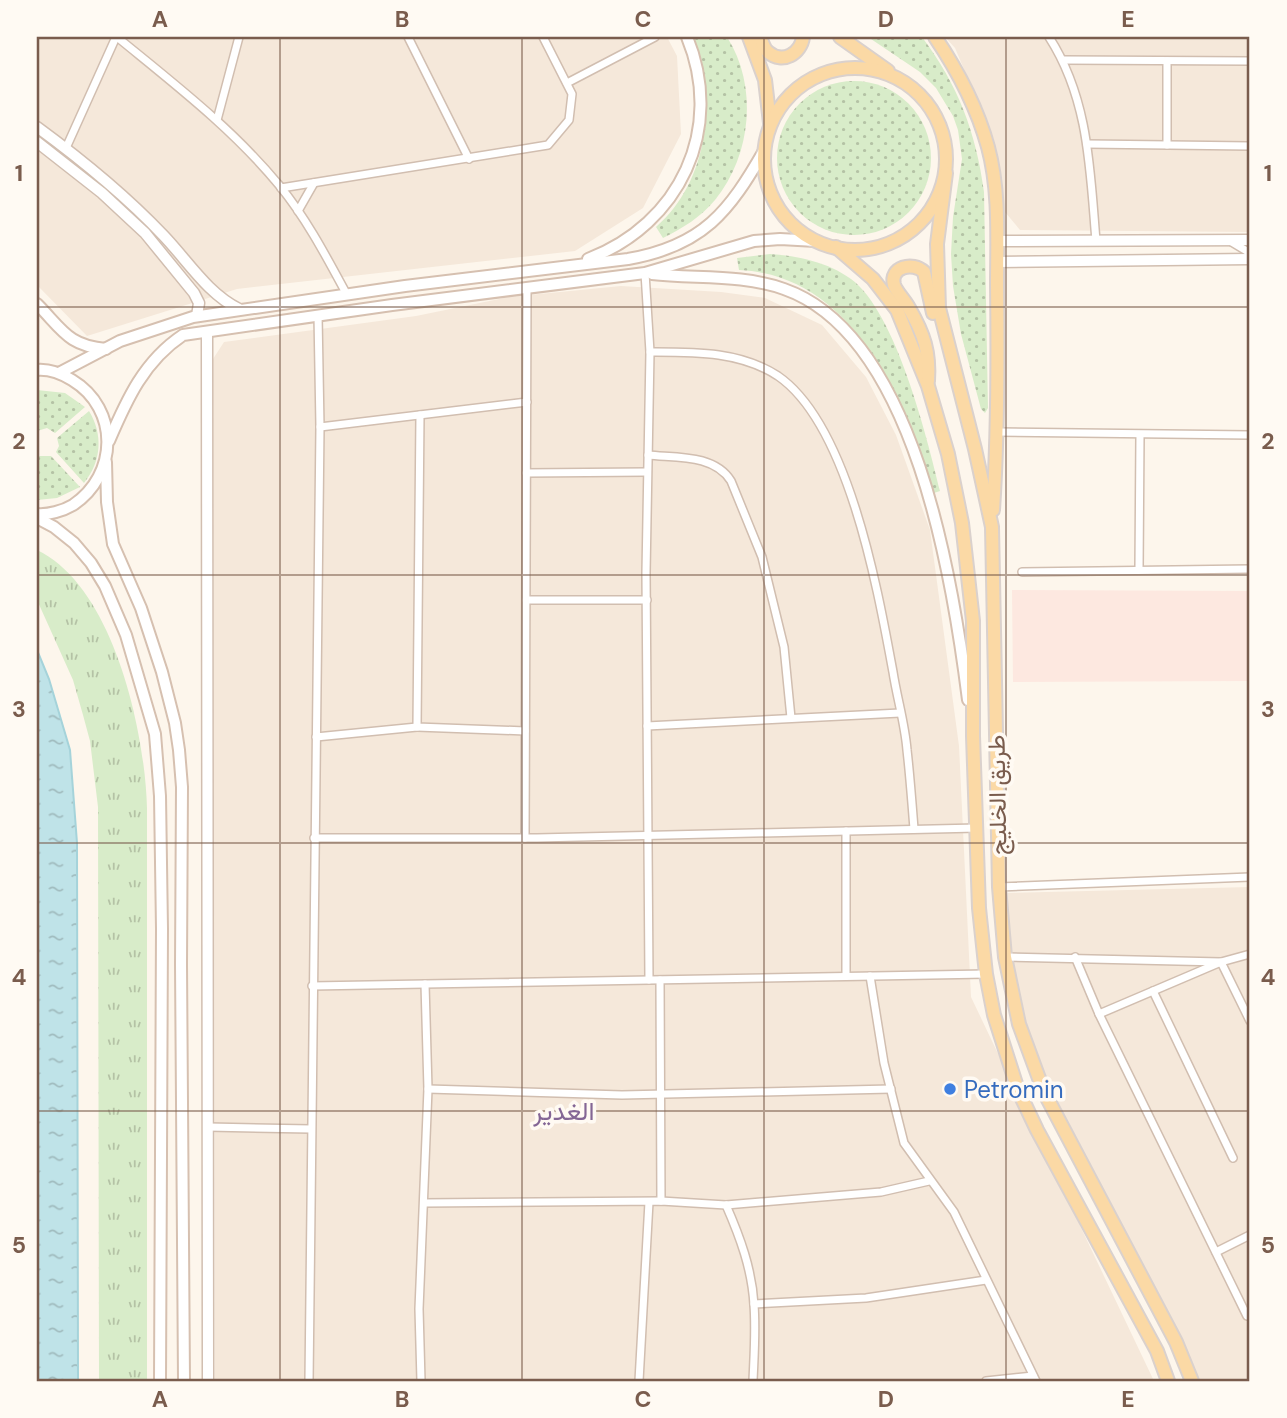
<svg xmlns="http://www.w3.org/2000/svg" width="1287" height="1418" font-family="'DM Sans',Vazirmatn,sans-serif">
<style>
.residential{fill:#f5e8da}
.commercial{fill:#fde8e0}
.grass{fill:url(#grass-dots)}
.park{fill:url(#park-tufts)}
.water{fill:url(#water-ripples);stroke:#a5d3da;stroke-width:2}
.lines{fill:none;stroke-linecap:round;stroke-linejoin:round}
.minor-casing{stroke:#d1beb0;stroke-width:10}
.tertiary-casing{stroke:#d1beb0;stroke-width:13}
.secondary-casing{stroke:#d6c0b0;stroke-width:14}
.primary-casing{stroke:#dad1cd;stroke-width:16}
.minor{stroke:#fff;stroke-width:7}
.tertiary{stroke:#fff;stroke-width:10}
.secondary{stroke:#fff;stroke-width:10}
.primary{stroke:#fbd9a5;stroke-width:12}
.grid{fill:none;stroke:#7a5c4d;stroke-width:2;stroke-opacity:0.55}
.shop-dot{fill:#3f7fe0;stroke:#fffaf3;stroke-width:2.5}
.labels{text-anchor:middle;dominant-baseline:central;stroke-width:7;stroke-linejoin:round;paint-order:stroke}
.street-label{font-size:24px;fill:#7a5c4d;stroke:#fffaf3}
.shop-label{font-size:24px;fill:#366cbe;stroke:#fffaf3;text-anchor:start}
.neighbourhood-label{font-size:26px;fill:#846695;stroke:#fffaf3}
.neatline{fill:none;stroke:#7a5c4d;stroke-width:2.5}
.grid-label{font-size:23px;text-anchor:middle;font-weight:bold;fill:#7a5c4d}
</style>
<defs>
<pattern id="grass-dots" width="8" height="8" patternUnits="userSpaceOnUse" patternTransform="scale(1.75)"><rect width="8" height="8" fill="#d8ecc9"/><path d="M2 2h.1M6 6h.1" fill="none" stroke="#b4c2a5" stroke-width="1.8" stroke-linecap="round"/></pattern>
<pattern id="park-tufts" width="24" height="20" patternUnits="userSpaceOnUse" patternTransform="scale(1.75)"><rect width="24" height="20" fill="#d8ecc9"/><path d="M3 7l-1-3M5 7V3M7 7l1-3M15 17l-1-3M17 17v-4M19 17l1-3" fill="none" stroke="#b4c2a5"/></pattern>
<pattern id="water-ripples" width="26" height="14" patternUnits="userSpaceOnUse" patternTransform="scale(1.75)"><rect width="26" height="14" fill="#bfe3e8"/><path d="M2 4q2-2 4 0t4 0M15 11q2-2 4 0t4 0" fill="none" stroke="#a0bbbe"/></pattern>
</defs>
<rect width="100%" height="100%" fill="#fdf6ec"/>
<g class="residential">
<polygon points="37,37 667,37 677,56 681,134 643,208 575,251 237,289 87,336 37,285"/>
<polygon points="945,37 1250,37 1250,232 1020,230 1005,212 993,138 955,48"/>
<polygon points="621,286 721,292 765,298 822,325 866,377 896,435 930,530 959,746 971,997 1154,1381 215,1381 213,359 224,342 416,316 509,297"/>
<polygon points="1250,887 1250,1381 1199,1381 1032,1051 1015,980 1005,893"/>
</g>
<polygon class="commercial" points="1012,590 1250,591 1250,681 1013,682"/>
<g class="grass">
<path d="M 694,37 L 727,37 C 758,85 752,155 715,200 C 701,217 683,228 663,238 L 656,227 C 709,181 717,99 694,37 Z"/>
<path d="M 868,37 L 922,37 C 958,85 976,132 984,192 L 988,408 L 985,413 L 981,409 L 961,334 L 953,286 L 951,254 L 953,217 L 962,159 L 958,130 L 953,116 L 936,88 L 920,72 Z"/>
<circle cx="854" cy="158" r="77"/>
<path d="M 770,254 C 798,256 828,262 851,279 C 896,312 927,437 940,491 L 934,493 C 904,401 854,275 739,270 L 737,258 Z"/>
<polygon points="37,390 65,393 85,407 55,433 47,428 37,431"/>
<path d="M 89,411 C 103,434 102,461 84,483 L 56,452 L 59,446 L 57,438 Z"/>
<polygon points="37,456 51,456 80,487 57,498 37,500"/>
</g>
<path class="park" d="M 37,550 C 113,586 145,730 147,808 L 147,1381 L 99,1381 L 98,807 L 90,741 L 83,715 L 73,680 L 37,600 Z"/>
<polygon class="water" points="37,650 49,679 70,750 77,843 78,1381 37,1381"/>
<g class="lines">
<defs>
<g id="minor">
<path d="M 117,37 C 173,83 232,128 279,185 C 306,218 326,256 346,293"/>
<polyline points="408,37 469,159"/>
<path d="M 1049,37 C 1089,99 1090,170 1096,241"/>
<polyline points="1064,60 1250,61"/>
<polyline points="1167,61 1167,145"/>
<polyline points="567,83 655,37"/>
<polyline points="217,120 239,37"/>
<polyline points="1087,144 1250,146"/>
<polyline points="66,148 116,37"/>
<polyline points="281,188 548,145 569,120 572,94 543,37"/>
<polyline points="298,211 314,183"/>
<polyline points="1230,241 1250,253"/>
<polyline points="645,273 650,352 646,573 649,980"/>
<path d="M 650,352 C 694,352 740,351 778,376 C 849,425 878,591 893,672 C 897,698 905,724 907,750 C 910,776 912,803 914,829"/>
<polyline points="420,415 417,727 525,731"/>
<polyline points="320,427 527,402"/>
<polyline points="998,432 1250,435"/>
<path d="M 648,455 C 676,458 714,454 731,481 L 762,557 L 784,647 L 791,718"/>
<polyline points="526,473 647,472"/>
<polyline points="1139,570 1140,435"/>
<polyline points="1022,572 1250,569"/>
<polyline points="526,600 647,600"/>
<polyline points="647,726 900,713"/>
<polyline points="316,737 417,727"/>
<polyline points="314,838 537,838 977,828"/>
<polyline points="525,838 527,288"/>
<polyline points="999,887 1250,877"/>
<polyline points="1005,957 1221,962 1250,954"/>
<polyline points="1075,957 1099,1014 1247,1316 1250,1315"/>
<polyline points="846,976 846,831"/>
<polyline points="870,976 884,1063 904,1143 954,1212 1036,1381"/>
<polyline points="660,980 661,1201"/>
<polyline points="312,986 986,974"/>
<polyline points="1153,991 1233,1158"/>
<polyline points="1099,1014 1221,962 1250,1021"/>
<polyline points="428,1089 622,1095 891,1089"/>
<polyline points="208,1127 311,1129"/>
<polyline points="424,1203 661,1201 726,1205 881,1192 929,1181"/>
<path d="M 726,1205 C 740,1237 752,1269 754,1305 C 756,1330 754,1356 753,1381"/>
<polyline points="1216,1252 1250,1235"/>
<polyline points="754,1304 866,1298 986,1280"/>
<polyline points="309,1381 320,427 318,315"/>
<polyline points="421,1381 419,1309 428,1089 425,984"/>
<polyline points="639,1381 649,1202"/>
<polyline points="986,1381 1033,1376"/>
</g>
<g id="tertiary">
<path d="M 37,127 C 82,160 125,195 163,235 C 188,261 207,293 239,309"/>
<polyline points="37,142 102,193 145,233 194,293 199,303 197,316"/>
<polyline points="997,241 1250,240"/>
<polyline points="997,262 1250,259"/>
<polyline points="207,333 208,1381"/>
</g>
<g id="secondary">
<path d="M 588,259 C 680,224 725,129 687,37"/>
<path d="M 652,274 C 695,279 742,274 784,289 C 915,335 953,580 968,700"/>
<path d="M 37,304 C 62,329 68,346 106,349"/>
<path d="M 37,370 C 49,369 62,374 72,380 C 120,409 118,475 73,505 C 63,511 48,515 37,514"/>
<path d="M 59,373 L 120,341 L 193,317 L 405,286 L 628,259 C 703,246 729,212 765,149"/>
<path d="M 109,441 C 127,399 144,361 183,335 L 392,305 L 645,273 L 754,241 L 780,239 L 816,241"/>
<polyline points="106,462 107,502 113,544 141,608 162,672 175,723 179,750 182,787 181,964 184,1381"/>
<polyline points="37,518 54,527 74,543 91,563 105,586 126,635 155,734 160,796 162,929 160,1381"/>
</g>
<g id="primary">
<polyline points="749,37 765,80 770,123"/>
<path d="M 760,37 C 762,42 764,49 768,52 C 783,65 801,53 803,37"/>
<polyline points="840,37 888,71"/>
<path d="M 935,37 C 958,71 977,107 988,147 C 1000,191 997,240 997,285 C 998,360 998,435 993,510"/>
<circle cx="855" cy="159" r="91"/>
<polyline points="946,173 937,244 939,308 975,449 992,527 999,887 1005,957 1019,1024 1044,1092 1176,1342 1192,1381"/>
<polyline points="836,247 873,279 897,310 928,386 948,454 962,523 973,621 973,736 979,908 986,974 994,1015 1018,1090 1037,1130 1157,1351 1168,1381"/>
<path d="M 928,381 C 930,352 924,334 909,308 C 905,300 897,293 894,285 C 889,267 913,261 924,272 L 933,313"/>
</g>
</defs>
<use href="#minor" class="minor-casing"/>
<use href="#tertiary" class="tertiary-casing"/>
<use href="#secondary" class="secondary-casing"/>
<use href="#primary" class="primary-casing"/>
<use href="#minor" class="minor"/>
<use href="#tertiary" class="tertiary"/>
<use href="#secondary" class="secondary"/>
<use href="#primary" class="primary"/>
</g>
<path class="grid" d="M 280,37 L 280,1381M 522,37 L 522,1381M 764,37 L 764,1381M 1006,37 L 1006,1381M 37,307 L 1250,307M 37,575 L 1250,575M 37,843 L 1250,843M 37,1111 L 1250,1111"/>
<circle class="shop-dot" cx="950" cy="1089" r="7"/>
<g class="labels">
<g class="street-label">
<text transform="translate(997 795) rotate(-91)">طريق الخليج</text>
</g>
<g class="shop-label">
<text x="964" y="1089">Petromin</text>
</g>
<g class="neighbourhood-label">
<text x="564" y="1111">الغدير</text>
</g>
</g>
<rect width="1287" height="1418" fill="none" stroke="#fffaf3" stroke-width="77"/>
<rect x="38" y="38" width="1210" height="1342" class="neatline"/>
<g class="grid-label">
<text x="160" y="27">A</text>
<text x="402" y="27">B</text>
<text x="643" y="27">C</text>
<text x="886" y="27">D</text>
<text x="1128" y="27">E</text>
<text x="19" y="181">1</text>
<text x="1268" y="181">1</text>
<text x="19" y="449">2</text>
<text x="1268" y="449">2</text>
<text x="19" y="717">3</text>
<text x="1268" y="717">3</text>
<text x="19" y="985">4</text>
<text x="1268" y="985">4</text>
<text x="19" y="1253">5</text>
<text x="1268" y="1253">5</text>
<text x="160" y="1407">A</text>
<text x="402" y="1407">B</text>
<text x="643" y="1407">C</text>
<text x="886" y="1407">D</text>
<text x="1128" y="1407">E</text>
</g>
</svg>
